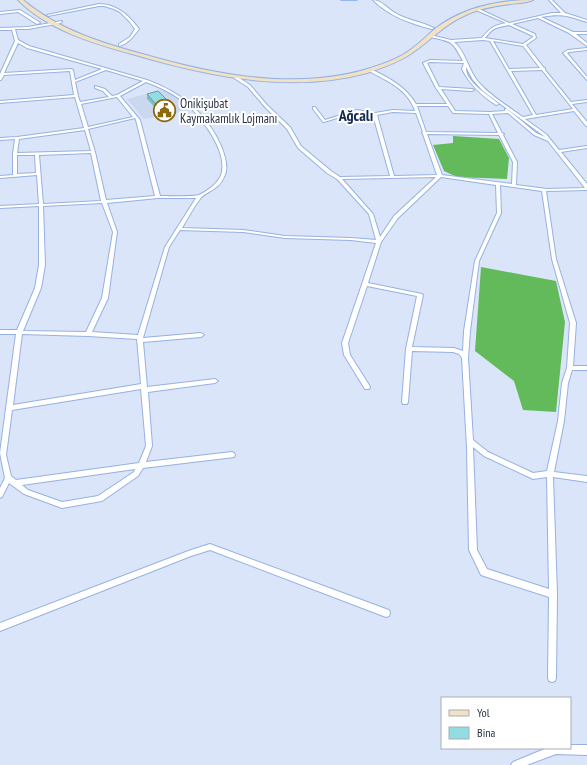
<svg xmlns="http://www.w3.org/2000/svg" width="587" height="765" font-family="'PT Sans Narrow',sans-serif">
<style>
.built{fill:#cbd7ee}
.forest{fill:#62ba5b}
.lines{fill:none;stroke-linecap:round;stroke-linejoin:round}
.stream{stroke:#7da7f7;stroke-width:1.5}
.minor-casing{stroke:#96b1e1;stroke-width:2}
.tertiary-casing{stroke:#96b1e1;stroke-width:2}
.secondary-casing{stroke:#96b1e1;stroke-width:2}
.minor{fill:#fff;fill-rule:evenodd}
.tertiary{fill:#fff;fill-rule:evenodd}
.secondary{fill:#f1e2c4;fill-rule:evenodd}
.wall{fill:#7dbec3}
.shaded-wall{fill:#669b9f}
.building{fill:#91dde3;stroke:#669b9f}
.labels{text-anchor:middle;dominant-baseline:central;stroke-width:4;stroke-linejoin:round;paint-order:stroke}
.far-poi-label{font-size:13px;fill:#283246;stroke:#fff;text-anchor:start}
.far-district-label{font-size:16px;font-weight:bold;fill:#152950;stroke:#fff}
</style>
<rect width="100%" height="100%" fill="#dae5f9"/>
<polygon class="built" points="165,89 191,110 144,119 127,99"/>
<g class="forest">
<polygon points="453,136 499,139 509,158 507,179 457,177 444,171 433,145 453,143"/>
<polygon points="481,267 556,281 565,322 556,412 523,410 514,381 475,351"/>
</g>
<g class="lines">
<polyline class="stream" points="341,0 357,0"/>
<defs>
<g id="minor">
<path d="M 549,0 L 552,0 L 565,13 L 587,20 L 587,22 C 568,16 562,13 541,17 L 573,32 L 587,32 L 587,34 L 576,34 L 587,43 L 587,46 L 569,33 L 538,18 L 512,24 L 535,34 L 536,38 L 526,45 L 544,68 L 545,68 L 545,70 L 571,102 L 587,100 L 587,102 L 572,104 L 587,122 L 587,126 L 586,126 L 574,111 L 525,119 L 546,134 L 559,150 L 587,146 L 587,148 L 561,152 L 587,184 L 587,190 L 546,191 L 556,259 L 576,323 L 573,366 L 587,366 L 587,370 L 572,370 L 568,383 L 564,421 L 554,472 L 587,476 L 587,482 L 553,477 L 557,594 L 556,678 L 555,681 L 552,682 L 549,681 L 548,678 L 549,597 L 481,575 L 469,550 L 467,448 L 462,358 L 459,354 L 453,352 L 412,351 L 408,402 L 407,404 L 403,404 L 402,402 L 406,349 L 417,296 L 367,286 L 348,343 L 350,355 L 369,385 L 370,387 L 369,389 L 365,389 L 344,355 L 342,343 L 376,243 L 351,240 L 285,238 L 243,232 L 180,230 L 169,247 L 143,338 L 201,333 L 204,335 L 201,337 L 143,342 L 147,387 L 215,379 L 218,381 L 215,383 L 148,392 L 152,446 L 146,462 L 232,452 L 234,453 L 235,455 L 234,457 L 143,468 L 138,476 L 102,501 L 62,508 L 24,494 L 9,483 L 2,497 L 0,498 L 0,488 L 5,478 L 0,453 L 16,334 L 0,334 L 0,330 L 17,330 L 35,288 L 39,265 L 39,206 L 0,208 L 0,206 L 39,204 L 37,175 L 0,178 L 0,176 L 13,175 L 13,154 L 15,139 L 0,140 L 0,138 L 17,137 L 84,128 L 75,97 L 0,103 L 0,101 L 74,95 L 70,71 L 4,75 L 1,80 L 0,80 L 0,74 L 15,41 L 12,30 L 0,30 L 0,28 L 28,27 L 62,21 L 61,23 L 28,29 L 15,29 L 18,40 L 29,46 L 147,80 C 182,93 207,113 222,148 C 225,157 229,168 224,177 C 219,190 206,191 200,199 C 193,208 188,218 182,228 L 243,230 L 285,236 L 351,238 L 376,240 L 369,214 L 337,179 L 327,173 L 298,148 L 287,129 L 265,107 L 248,87 L 234,78 L 234,76 L 236,76 L 250,85 L 267,105 L 290,127 L 301,146 L 331,171 L 340,177 L 390,176 L 373,115 L 357,112 L 324,122 L 323,122 L 313,109 L 313,107 L 315,107 L 325,120 L 357,110 L 375,113 L 393,110 L 415,111 C 408,89 387,81 369,71 L 368,70 L 370,69 C 388,77 406,87 416,104 L 447,104 L 436,88 L 423,63 L 430,60 L 463,61 C 452,40 452,42 430,37 L 430,35 L 451,40 L 482,38 C 491,27 493,26 506,23 L 476,10 L 477,8 L 509,23 L 552,13 L 561,13 ZM 509,25 L 533,36 L 533,37 L 523,44 L 485,38 C 494,27 495,28 509,25 ZM 483,40 L 490,41 L 533,115 L 523,117 C 509,107 486,93 476,79 C 468,68 465,51 454,42 ZM 493,41 L 523,46 L 540,68 L 509,69 ZM 18,43 L 27,48 L 102,69 L 75,80 L 73,70 L 71,69 L 4,73 ZM 430,62 L 464,63 L 462,69 C 470,85 481,95 496,105 L 499,104 C 489,95 465,82 466,67 L 473,80 L 483,91 L 544,136 L 545,137 L 536,133 L 507,109 L 505,109 L 505,111 L 490,112 L 455,111 L 441,89 L 472,91 L 474,90 L 472,89 L 439,87 L 427,63 ZM 106,70 L 143,81 L 117,95 L 112,96 L 105,89 L 95,86 L 95,88 L 103,91 L 109,97 L 80,102 L 78,96 L 75,82 ZM 542,70 L 573,109 L 536,115 L 511,71 ZM 146,82 C 160,87 172,93 184,102 C 201,116 229,152 221,175 C 218,183 208,191 199,195 C 194,197 168,196 160,196 L 140,120 L 120,96 ZM 117,97 L 133,117 L 88,127 L 81,104 ZM 417,106 L 448,106 L 453,113 L 454,113 L 489,114 L 498,133 L 426,132 ZM 393,112 L 416,113 L 423,132 L 422,133 L 423,134 L 437,175 L 394,176 L 377,115 ZM 508,113 L 534,135 L 548,141 L 585,188 L 547,189 L 516,185 L 517,162 L 503,135 L 504,134 L 502,133 L 492,114 ZM 135,118 L 136,120 L 155,196 L 106,200 L 95,152 L 88,129 ZM 85,130 L 91,151 L 17,153 L 19,139 ZM 427,134 L 499,135 L 513,162 L 512,184 L 442,175 ZM 91,153 L 101,201 L 43,204 L 39,155 ZM 17,155 L 35,155 L 36,173 L 17,174 ZM 436,177 L 394,216 L 380,237 L 373,214 L 342,179 ZM 441,177 L 496,185 L 497,213 L 475,261 L 464,331 L 463,351 L 454,348 L 412,347 L 423,295 L 422,294 L 368,283 L 381,242 L 398,218 ZM 500,185 L 542,191 L 552,259 L 570,323 L 567,368 L 562,383 L 558,421 L 547,471 L 533,473 L 488,452 L 473,440 L 468,358 L 470,331 L 479,261 L 501,213 ZM 158,198 L 196,198 L 165,247 L 138,335 L 92,332 L 108,298 L 117,232 L 107,203 ZM 102,203 L 113,232 L 102,298 L 86,332 L 23,331 L 41,288 L 45,265 L 43,206 ZM 22,334 L 88,336 L 137,339 L 141,384 L 13,405 ZM 141,389 L 146,446 L 139,463 L 16,480 L 11,476 L 6,455 L 12,410 ZM 473,447 L 484,456 L 531,478 L 533,479 L 547,477 L 549,589 L 487,569 L 477,550 ZM 135,469 L 134,472 L 98,496 L 62,502 L 28,490 L 22,485 Z"/>
<path d="M 99,4 C 116,4 129,15 139,29 C 133,37 128,44 119,46 L 119,44 L 130,37 L 135,29 L 129,21 L 120,12 L 114,9 L 104,6 L 99,6 L 48,16 L 47,15 Z"/>
<polygon points="20,10 39,22 40,23 37,24 18,12 0,14 0,12"/>
<polygon points="587,48 587,50 569,52 567,53 587,77 587,80 563,53 568,50"/>
<polygon points="210,544 386,609 389,610 390,613 389,616 386,617 210,550 191,556 0,631 0,623 191,550"/>
<polygon points="570,745 587,745 587,755 556,754 527,765 511,765 513,762 547,748 570,748"/>
</g>
<path id="tertiary" d="M 373,0 C 381,0 388,9 395,13 C 407,20 422,22 434,28 L 432,29 C 411,24 389,16 373,0 Z"/>
<path id="secondary" d="M 18,0 L 23,0 C 59,30 101,43 146,55 C 226,78 316,94 395,59 C 411,52 423,39 436,28 C 464,7 499,0 533,0 C 527,3 517,3 510,4 C 496,6 481,8 468,14 C 446,23 431,40 412,53 C 399,62 382,68 367,73 C 290,94 207,76 132,54 C 92,43 48,30 18,0 Z"/>
</defs>
<use href="#minor" class="minor-casing"/>
<use href="#tertiary" class="tertiary-casing"/>
<use href="#secondary" class="secondary-casing"/>
<use href="#minor" class="minor"/>
<use href="#tertiary" class="tertiary"/>
<use href="#secondary" class="secondary"/>
</g>
<polygon class="wall" points="147,94 174,111 161,114 147,99"/>
<polygon class="shaded-wall" points="173,106 174,111 161,114 160,109"/>
<polygon class="building" points="158,91 173,106 160,109 147,94"/>
<defs>
<symbol id="civic-ring" viewBox="-11 -11 22 22"><circle r="9.5" fill="#fff" stroke="#8e680c" stroke-width="1.5"/><path d="M-.6-6.5H3V-4.5H.6V-3L4-1V1h2V6H-6V1h2V-1L-.6-3ZM-1.2 2.5V6h2.4V2.5Z" fill="#8e680c"/></symbol>
</defs>
<g fill-rule="evenodd">
<use href="#civic-ring" x="152" y="98" width="25" height="25"/>
</g>
<g class="labels">
<g class="far-poi-label">
<text x="180" y="103">Onikişubat<tspan x="180" dy="15">Kaymakamlık Lojmanı</tspan></text>
</g>
<g class="far-district-label">
<text x="356" y="115">Ağcalı</text>
</g>
</g>
<rect x="441" y="697" width="130" height="52" fill="#ffffff" stroke="#a9adb5"/>
<rect x="449" y="710" width="20" height="6" fill="#f1e2c4" stroke="#a9adb5"/>
<text x="477" y="717" font-size="12" fill="#283246">Yol</text>
<rect x="449" y="727" width="20" height="12" fill="#91dde3" stroke="#a9adb5"/>
<text x="477" y="737" font-size="12" fill="#283246">Bina</text>
</svg>
